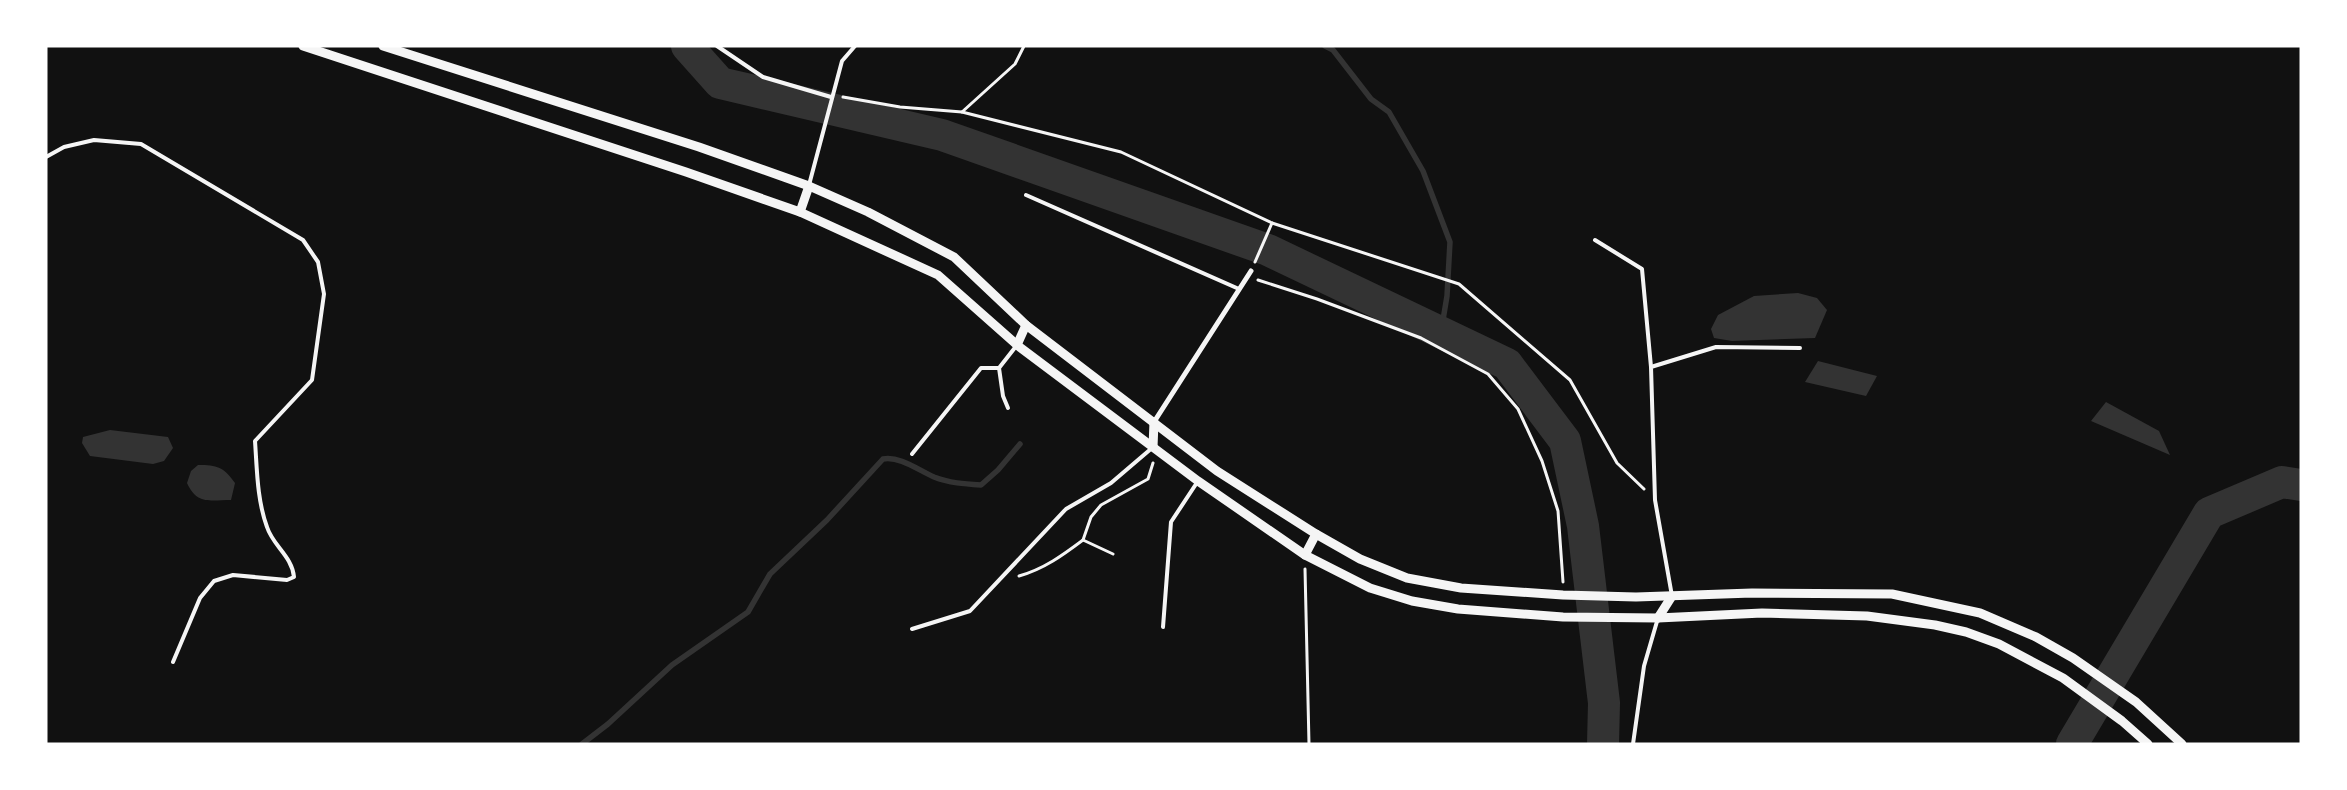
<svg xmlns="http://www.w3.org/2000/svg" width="2347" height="790" font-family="Roboto,sans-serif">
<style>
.water{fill:#333}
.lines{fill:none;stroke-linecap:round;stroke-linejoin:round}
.stream{stroke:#333;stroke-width:5.5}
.river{stroke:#333;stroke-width:32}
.path{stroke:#f5f5f5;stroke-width:3}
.service{stroke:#f5f5f5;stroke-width:4}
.minor{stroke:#f5f5f5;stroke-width:5}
.tertiary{stroke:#f5f5f5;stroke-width:9}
</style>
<rect width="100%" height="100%" fill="#111"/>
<g class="water">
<polygon points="1798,293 1817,298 1827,310 1815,338 1732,341 1714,338 1711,329 1718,315 1754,296"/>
<polygon points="1818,361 1877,376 1866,396 1805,382"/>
<polygon points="2106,402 2159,431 2170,455 2091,421"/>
<polygon points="110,430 168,437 173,448 164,461 153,464 90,456 82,443 83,437"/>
<path d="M 198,465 C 217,465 224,467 235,483 L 231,500 C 210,500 197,505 187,483 L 191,471 Z"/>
</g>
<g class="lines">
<g class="stream">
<polyline points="1325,46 1333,50 1371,99 1389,112 1423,171 1450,242 1447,296 1441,332"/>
<path d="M 582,744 L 608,724 L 672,665 L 748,612 L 770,574 L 827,520 L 883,459 C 900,456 918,470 934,477 C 949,483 965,484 981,485 L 998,470 L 1020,444"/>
</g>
<g class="river">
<polyline points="687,46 720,83 942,135 1268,250 1507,364 1565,441 1583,526 1604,703 1603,744"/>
<polyline points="2072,744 2209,513 2282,482 2301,485"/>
</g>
<g class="path">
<polyline points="843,97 900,107 962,112 1015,64 1024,46"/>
<polyline points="962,112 1121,152 1272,223 1459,284 1570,380 1617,463 1644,489"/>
<polyline points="1255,262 1272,223"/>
<polyline points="1258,280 1317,299 1421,338 1488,374 1518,409 1542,461 1558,511 1563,582"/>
<polyline points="1113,554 1083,540 1091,517 1101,505 1148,479 1153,463"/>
<polyline points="1305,569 1309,744"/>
<path d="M 1019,576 C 1044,569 1063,555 1083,540"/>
</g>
<g class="service">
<polyline points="717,46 763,77 831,97"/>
<path d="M 46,157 L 64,147 L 94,140 L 141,144 L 303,240 L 318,262 L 324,294 L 312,380 L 255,441 C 257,469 257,500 267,527 C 273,546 292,556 294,577 L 287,580 L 233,575 L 214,581 L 200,598 L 173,662"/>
<polyline points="809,185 842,61 855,46"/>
<polyline points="1026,195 1239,289"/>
<polyline points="1595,240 1642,269 1651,367"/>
<polyline points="999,368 1003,396 1008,408"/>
<polyline points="912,454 981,368 999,368 1017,345"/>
<polyline points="1672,596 1655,500 1651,367 1716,347 1800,348"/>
<polyline points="1163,627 1171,522 1198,481"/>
<polyline points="912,629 970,611 1066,509 1111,483 1152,448"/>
<polyline points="1633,744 1644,666 1658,618"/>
</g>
<polyline class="minor" points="1154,422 1251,271"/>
<g class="tertiary">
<polyline points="303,46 686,172 800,212 938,275 1017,345 1198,481 1305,555 1370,588 1412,601 1458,609 1563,617 1658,618 1762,613 1867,616 1935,625 1966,632 1999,644 2063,678 2122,721 2148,744"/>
<polyline points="383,46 699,147 809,186 868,212 954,257 1026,325 1217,471 1316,534 1360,559 1407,578 1461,588 1563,595 1636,597 1752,593 1892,594 1980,613 2036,637 2073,658 2136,702 2182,744"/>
<polyline points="800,212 809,186"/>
<polyline points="1017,345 1026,325"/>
<polyline points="1153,447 1154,422"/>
<polyline points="1305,555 1316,534"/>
<polyline points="1658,618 1672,596"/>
</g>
</g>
<rect width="2347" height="790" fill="none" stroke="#ffffff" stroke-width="95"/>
</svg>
